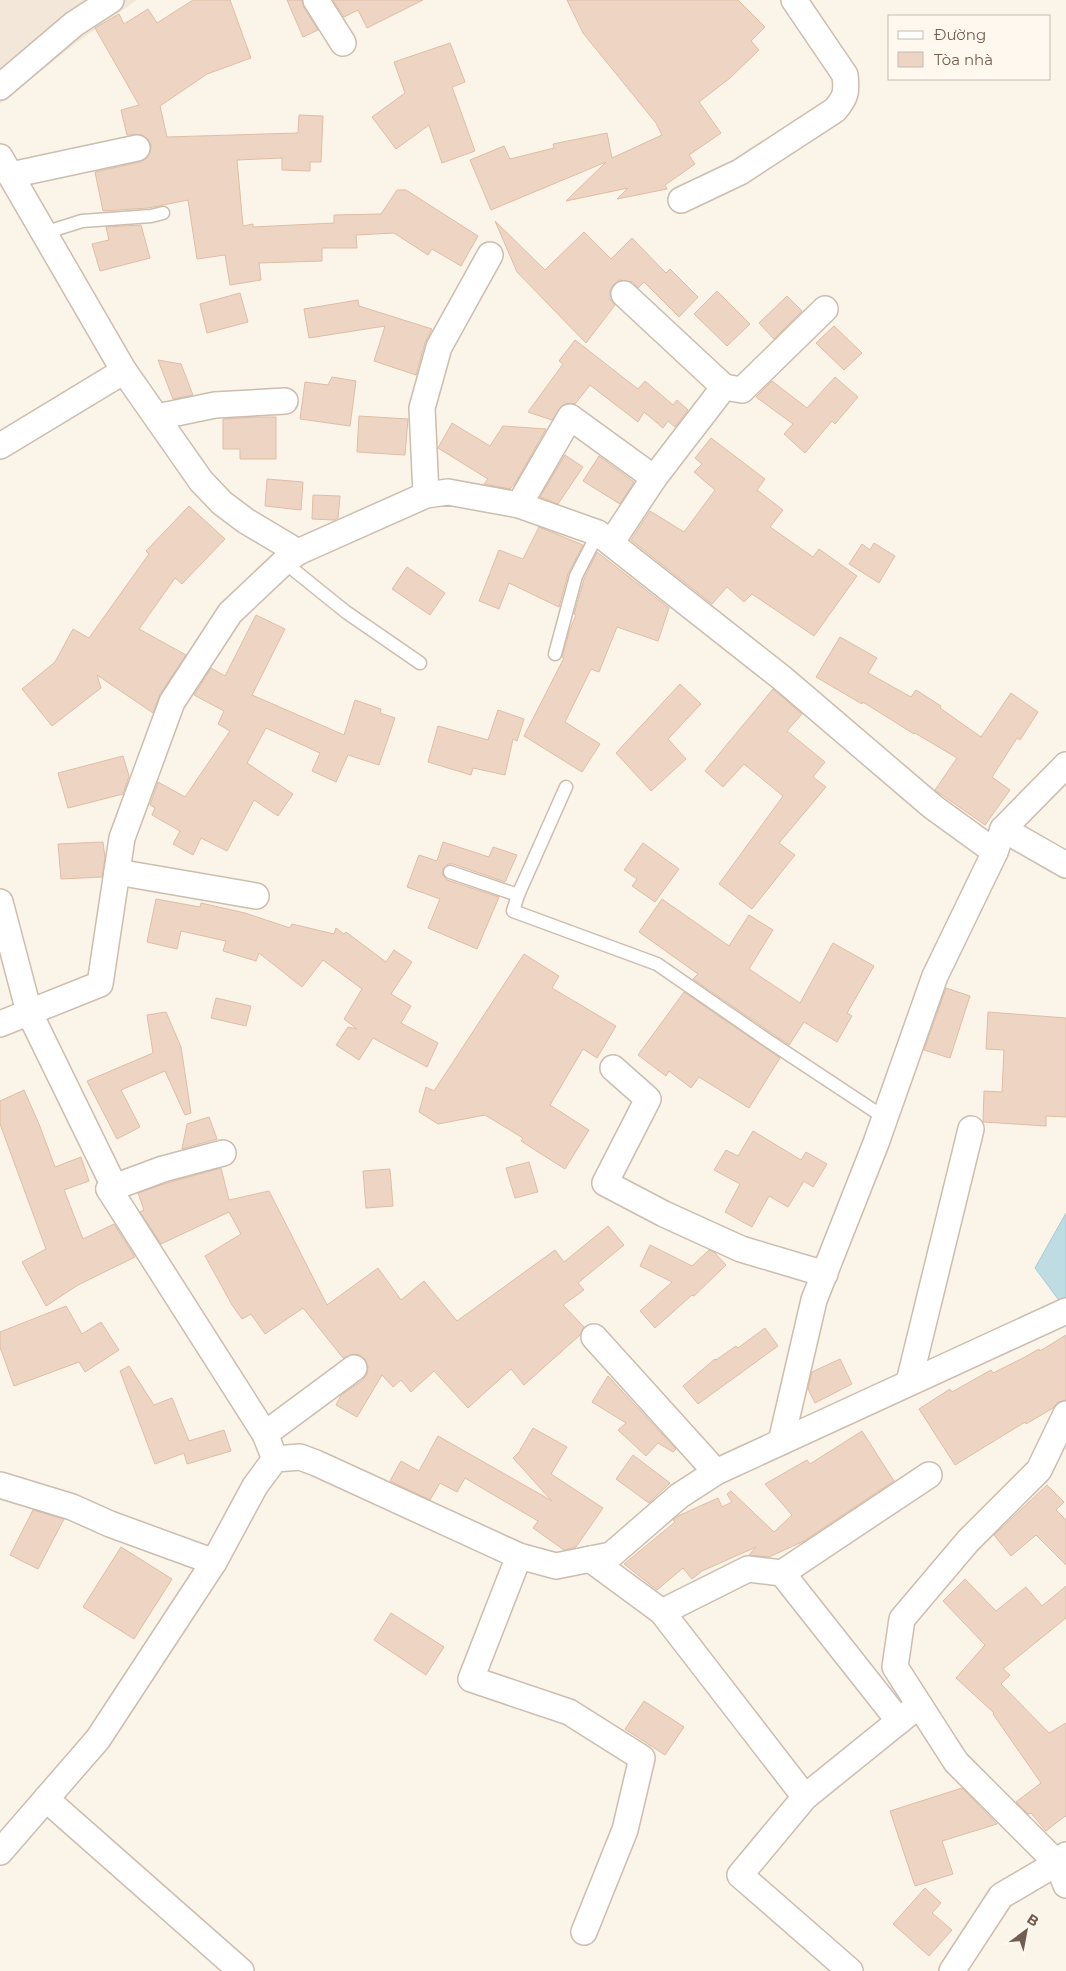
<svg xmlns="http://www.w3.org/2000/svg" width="1066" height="1971" font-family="Montserrat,sans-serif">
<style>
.residential{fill:#f2e7d8}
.water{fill:#bfdce3;stroke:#a6cbd4}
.building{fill:#eed5c3;stroke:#dfbda4}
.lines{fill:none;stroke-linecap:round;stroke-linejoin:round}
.lane-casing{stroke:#ccbdaf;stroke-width:15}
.street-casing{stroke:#ccbdaf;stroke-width:28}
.lane{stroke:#fff;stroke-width:12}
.street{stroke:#fff;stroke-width:25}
</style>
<rect width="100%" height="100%" fill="#fbf4e9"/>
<polygon class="residential" points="0,0 137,0 76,43 0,104"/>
<polygon class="water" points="1066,1213 1066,1300 1061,1303 1035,1268"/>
<g class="building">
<polygon points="193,0 230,0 251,58 207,74 160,106 167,137 298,133 299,115 323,116 321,162 310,162 310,171 282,170 282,158 237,160 243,226 253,224 253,227 334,223 334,215 381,214 397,190 406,190 478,236 461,266 432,249 428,255 394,233 356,235 357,248 322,248 322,261 259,263 261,280 230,285 225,255 197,259 188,200 148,208 103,211 95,172 140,162 146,159 150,153 151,145 148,139 142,135 127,135 121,110 139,105 95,28 119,14 124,24 148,9 157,23"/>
<polygon points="287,0 302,0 304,8 318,30 303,37"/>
<polygon points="333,0 423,0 367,28 358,10 344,17"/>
<polygon points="567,0 738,0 765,27 751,41 759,50 730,78 699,102 721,133 689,155 695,164 665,185 667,189 617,199 628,188 566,201 606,162 491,210 470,160 504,146 510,159 554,148 553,144 607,133 612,158 662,135 656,123 583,33"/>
<polygon points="450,43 465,82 452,87 475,151 442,163 429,125 396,149 372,117 405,93 394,62"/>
<polygon points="495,221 545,270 584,232 611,259 632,238 666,273 670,269 698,297 679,317 644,282 638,288 633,282 619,280 613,285 610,291 610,299 615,305 586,343 517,272"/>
<polygon points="141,225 150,258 100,271 92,244 109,240 106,227"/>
<polygon points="717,291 750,324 727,346 694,314"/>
<polygon points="240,293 248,322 207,333 200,304"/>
<polygon points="787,296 802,311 774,339 759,323"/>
<polygon points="358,300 359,306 432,329 425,343 416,375 374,361 385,326 309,338 304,309"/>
<polygon points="834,326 862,353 844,370 816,343"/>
<polygon points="575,340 638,389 645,381 673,405 677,400 688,410 675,427 668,421 663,428 644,412 638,422 590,385 575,404 570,403 563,405 552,420 528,412 563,364 559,361"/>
<polygon points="158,360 181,364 193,395 173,399"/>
<polygon points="332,377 356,381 350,426 300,419 305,382 328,385"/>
<polygon points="835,377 858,397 835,424 832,421 805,453 784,434 793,424 756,397 772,381 807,408"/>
<polygon points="359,416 408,419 405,455 357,452"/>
<polygon points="255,417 276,417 276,459 240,459 240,449 223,449 223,419"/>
<polygon points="452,423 490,446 503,426 546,429 516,482 510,489 484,484 488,479 438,448"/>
<polygon points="711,438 765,479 757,490 783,510 770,527 813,557 819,549 857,576 814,636 752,594 744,602 727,587 712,604 631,540 650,511 684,532 715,490 694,472 702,464 695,458"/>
<polygon points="565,455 583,467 558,504 540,497"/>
<polygon points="599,456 634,482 620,504 583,481"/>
<polygon points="267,479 303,482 301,510 265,506"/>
<polygon points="313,495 340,496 338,518 334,520 312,519"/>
<polygon points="189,506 225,539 182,584 175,578 139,629 186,655 160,694 153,713 97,675 101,688 52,726 22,689 55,662 73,629 89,638 149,554 146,551"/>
<polygon points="539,527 583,545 568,574 559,607 509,583 499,609 479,601 499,550 523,559"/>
<polygon points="874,543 895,556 879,583 849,564 862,544 870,550"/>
<polygon points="597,552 669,608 658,641 617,627 599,672 591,669 565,722 600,744 582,772 524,736 564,658 562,657 570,629 576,615 574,614 584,579"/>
<polygon points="407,567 445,593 430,615 392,589"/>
<polygon points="256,615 285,629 252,695 344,735 355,700 381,709 380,713 395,718 379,765 348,755 336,782 312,771 320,753 266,728 247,763 293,794 278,816 254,800 227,851 201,838 193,855 173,844 180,831 152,815 155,808 150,805 158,782 185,797 230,731 218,724 224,711 194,695 211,668 225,676"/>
<polygon points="840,637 877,658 868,673 911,697 916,690 941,706 940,708 981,737 1011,693 1038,712 1020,740 1017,738 992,777 1010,790 985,825 935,790 957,758 915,733 914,734 863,702 862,704 816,677"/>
<polygon points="680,684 701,704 668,739 686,759 651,791 616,753"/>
<polygon points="773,689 802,714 787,731 825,762 813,777 826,787 779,843 795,855 752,909 719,884 783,796 744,764 723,787 705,771"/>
<polygon points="498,710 524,719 517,741 513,739 505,775 473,768 471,775 428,762 438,726 488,740"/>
<polygon points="123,756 129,776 123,794 68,808 58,773"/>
<polygon points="103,842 105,858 102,877 61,879 58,844"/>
<polygon points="443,842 489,857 493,847 517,855 505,882 453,864 448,864 443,869 442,874 447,880 499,897 477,949 428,928 440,899 407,887 419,855 437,861"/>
<polygon points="643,843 679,869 655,902 632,886 637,879 624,870"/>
<polygon points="156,899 200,907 201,903 245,913 290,928 292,924 334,934 336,928 344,934 346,932 386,962 394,950 412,962 391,994 411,1006 401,1023 438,1043 427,1067 373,1038 359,1060 336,1045 348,1027 357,1029 344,1019 362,989 323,960 302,987 259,953 256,961 223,951 226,941 181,931 177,949 147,942"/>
<polygon points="662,899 729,946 749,915 773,930 749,969 800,1003 833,943 874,966 847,1013 852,1016 837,1042 804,1022 789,1045 693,979 698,974 639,932"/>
<polygon points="524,954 559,976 552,988 616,1026 597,1058 583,1049 550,1105 589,1130 565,1169 521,1141 523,1138 485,1115 438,1124 419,1112 426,1087 434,1091"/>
<polygon points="946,988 970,996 950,1058 924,1050"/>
<polygon points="684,992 780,1058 749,1108 699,1077 691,1088 669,1071 666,1076 638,1055"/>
<polygon points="216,998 251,1006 246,1026 211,1018"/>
<polygon points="166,1012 181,1047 191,1113 185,1115 165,1071 121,1090 140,1127 117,1139 87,1081 153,1053 147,1015"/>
<polygon points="988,1012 1066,1018 1066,1117 1046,1116 1046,1126 983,1122 984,1091 1002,1092 1004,1050 986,1049"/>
<polygon points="24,1090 39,1124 55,1167 81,1157 89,1181 64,1190 83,1239 114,1224 135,1257 78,1285 46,1306 22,1262 46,1249 0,1124 0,1101"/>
<polygon points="209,1117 217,1139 182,1149 187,1124"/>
<polygon points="753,1131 801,1160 806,1152 827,1164 813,1187 804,1181 788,1207 769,1196 752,1227 725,1212 740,1184 714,1170 726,1150 738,1156"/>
<polygon points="529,1162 538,1192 515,1198 506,1168"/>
<polygon points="221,1168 229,1200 269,1191 327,1305 378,1268 401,1300 424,1281 457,1321 555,1250 564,1262 608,1226 624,1245 578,1283 584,1290 563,1305 584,1327 580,1335 524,1385 511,1369 468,1408 434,1371 411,1392 401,1380 393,1387 382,1375 357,1417 336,1405 341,1395 363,1380 367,1374 368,1367 365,1359 359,1355 353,1354 343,1358 303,1308 265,1334 251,1314 242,1319 232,1305 205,1256 241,1234 229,1212 161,1244 140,1212 144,1210 138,1193 167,1183"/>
<polygon points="390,1169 393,1206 366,1208 363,1171"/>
<polygon points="650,1245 692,1266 709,1250 714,1252 726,1265 694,1296 692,1295 655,1328 640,1311 672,1282 640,1266"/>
<polygon points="66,1306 82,1334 101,1322 119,1350 85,1372 79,1362 14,1386 0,1347 0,1332"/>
<polygon points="765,1328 778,1346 698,1404 683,1386 715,1359 716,1360 736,1346 738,1348"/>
<polygon points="1066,1335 1066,1400 1058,1402 1053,1408 1026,1424 1025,1422 955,1465 919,1409 950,1389 952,1392 991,1370 993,1373 1023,1358 1039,1349 1040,1351"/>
<polygon points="840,1359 852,1384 815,1403 808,1389 812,1372"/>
<polygon points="129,1366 154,1405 172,1398 189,1441 224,1430 231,1451 187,1464 184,1453 155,1464 120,1371"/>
<polygon points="608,1376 676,1449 673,1452 658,1443 646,1456 618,1430 626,1423 592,1402"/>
<polygon points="533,1428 567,1447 551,1474 603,1508 576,1547 564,1550 533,1528 538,1521 465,1478 457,1492 440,1483 430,1500 390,1481 401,1461 419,1471 438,1436 552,1501 513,1458 519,1452"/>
<polygon points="862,1431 894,1481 804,1541 769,1557 749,1555 756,1547 702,1571 692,1579 683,1568 657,1590 624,1564 675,1522 673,1520 678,1516 718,1498 722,1507 732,1502 727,1494 731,1491 774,1532 792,1515 765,1484 807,1460 810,1464"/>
<polygon points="633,1455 670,1483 649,1503 616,1479"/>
<polygon points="1047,1485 1064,1502 1056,1510 1066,1520 1066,1565 1036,1535 1011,1556 994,1535"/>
<polygon points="33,1510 64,1519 38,1569 10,1555"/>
<polygon points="121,1547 172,1579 134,1639 83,1607"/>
<polygon points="965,1579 996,1611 1026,1587 1042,1606 1066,1586 1066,1618 1003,1669 1010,1675 1001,1684 1049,1733 1066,1723 1066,1817 1065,1816 1046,1831 1031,1813 1028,1814 1016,1802 1041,1783 993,1714 994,1713 956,1678 985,1645 943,1601"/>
<polygon points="391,1613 444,1647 426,1675 374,1640"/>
<polygon points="644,1701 684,1727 665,1755 625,1729"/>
<polygon points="962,1788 997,1824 942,1841 953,1874 915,1886 890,1811"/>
<polygon points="925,1888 941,1903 932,1913 952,1930 929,1956 893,1924"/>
</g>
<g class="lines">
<defs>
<g id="lane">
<polyline points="44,233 82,221 151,216 163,213"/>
<polyline points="284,562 346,612 420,663"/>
<polyline points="555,654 576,576 598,533"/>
<polyline points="566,787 518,895 513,911 657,964 770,1042 885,1118"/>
<polyline points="450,872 518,895"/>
</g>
<g id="street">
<polyline points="316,0 343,43"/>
<polyline points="0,87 74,24 111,0"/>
<polyline points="0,157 124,371 201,481 222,503 246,521 298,552"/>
<polyline points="11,175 137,148"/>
<path d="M 681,200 L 740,172 L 835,110 C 846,97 847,92 845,75 L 794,0"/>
<polyline points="724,387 742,390 825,309"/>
<polyline points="157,417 215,405 285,401"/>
<polyline points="0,446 124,371"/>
<polyline points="426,495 422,408 439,347 490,255"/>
<polyline points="519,505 570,417 654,478"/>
<polyline points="611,543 654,478 724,387 624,294"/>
<polyline points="1003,829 1066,865"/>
<polyline points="117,872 256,896"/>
<polyline points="0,902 29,1012 112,1182 109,1189 265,1434 275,1459"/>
<polyline points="0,1024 100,984 122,838 172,702 230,613 284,562 298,552 426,495 448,492 519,505 598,533 782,678 933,807 995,852"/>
<polyline points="613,1068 648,1099 605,1183 664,1214 741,1249 825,1274"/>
<polyline points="109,1189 163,1169 223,1153"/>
<polyline points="594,1337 716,1472"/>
<polyline points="909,1382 971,1129"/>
<polyline points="1066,1414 1039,1470 968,1541 902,1619 895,1667 956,1762 1057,1863 1066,1885"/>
<polyline points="265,1434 354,1368"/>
<polyline points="781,1442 814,1300 876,1143 935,976 995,852 1003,829 1066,765"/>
<polyline points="0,1485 72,1507 110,1524 214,1562"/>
<polyline points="519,1556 471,1679 569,1712 642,1758 625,1830 584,1932"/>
<polyline points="590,1559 662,1612 805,1797"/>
<polyline points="782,1573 899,1721"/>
<polyline points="662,1612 748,1569 782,1573 929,1475"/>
<polyline points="46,1799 241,1971"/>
<polyline points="0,1852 98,1739 214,1562 255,1486 275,1459 300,1457 316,1463 519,1556 556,1566 611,1555 679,1496 716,1472 1066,1311"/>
<polyline points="850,1971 740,1875 805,1797 919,1705"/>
<polyline points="952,1971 1001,1896 1057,1863 1066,1855"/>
</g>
</defs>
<use href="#lane" class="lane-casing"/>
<use href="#street" class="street-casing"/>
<use href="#lane" class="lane"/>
<use href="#street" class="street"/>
</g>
<rect x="888" y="15" width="162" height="65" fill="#fef8ef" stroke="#c6baaf"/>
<rect x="898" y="31" width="25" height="8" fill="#ffffff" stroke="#c6baaf"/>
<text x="934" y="40" font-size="15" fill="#735d4e">Đường</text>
<rect x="898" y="52" width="25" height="15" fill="#eed5c3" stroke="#c6baaf"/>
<text x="934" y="65" font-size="15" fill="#735d4e">Tòa nhà</text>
<g transform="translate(1026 1931) rotate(32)" stroke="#fef8ef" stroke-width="4" paint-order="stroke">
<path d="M0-4L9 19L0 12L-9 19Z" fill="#735d4e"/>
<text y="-8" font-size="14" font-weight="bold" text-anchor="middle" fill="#735d4e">B</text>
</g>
</svg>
